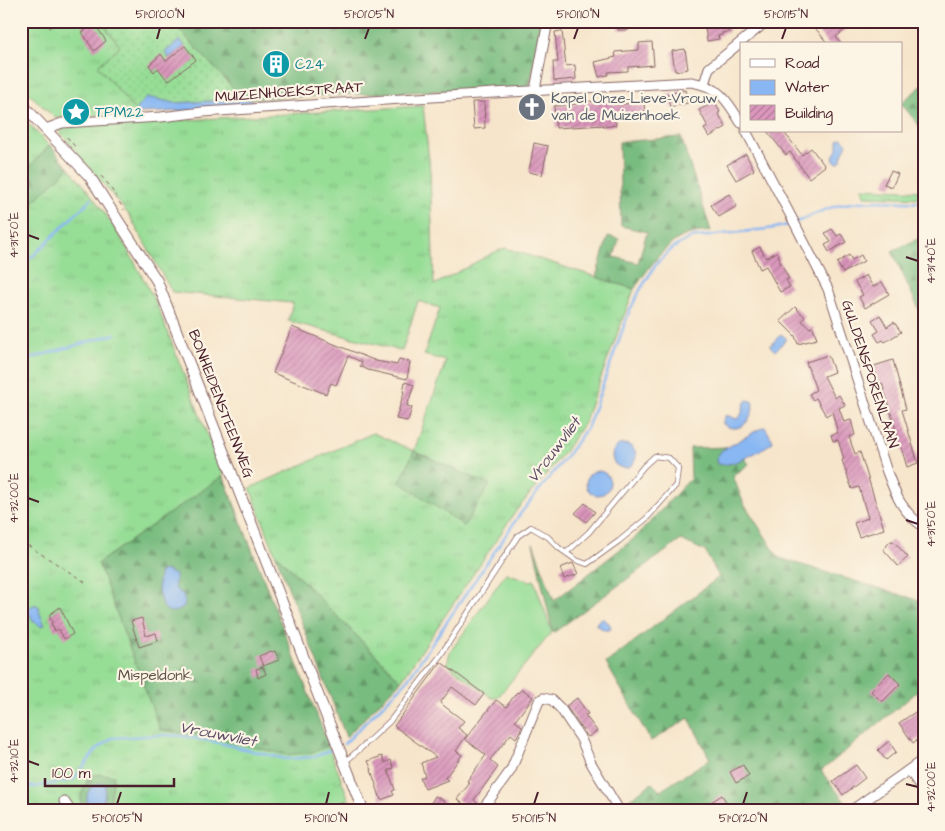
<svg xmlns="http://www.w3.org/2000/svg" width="945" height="831" font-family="'Architects Daughter',sans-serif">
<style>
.grass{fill:url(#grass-tufts);stroke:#707e60}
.forest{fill:url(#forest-firs);stroke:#616e55}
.garden{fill:url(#garden-dots);stroke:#707e60}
.pitch{fill:#96dd96;stroke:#707e60}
.water{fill:#88b7f3;stroke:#696b8f}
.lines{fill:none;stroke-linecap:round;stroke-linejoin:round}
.stream{stroke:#88b7f3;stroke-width:2.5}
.building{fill:url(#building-hatch)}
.service-casing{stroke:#866463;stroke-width:6}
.minor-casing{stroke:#866463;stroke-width:11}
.tertiary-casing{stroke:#866463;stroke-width:12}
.path{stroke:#866463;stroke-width:1;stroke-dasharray:4 4;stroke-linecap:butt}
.service{stroke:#fff;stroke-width:4.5}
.minor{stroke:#fff;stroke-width:9}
.tertiary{stroke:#fff;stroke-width:10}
.ticks{fill:none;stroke:#4a1f2b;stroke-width:2}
.labels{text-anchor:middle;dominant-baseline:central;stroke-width:4.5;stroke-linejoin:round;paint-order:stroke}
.culture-label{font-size:15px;fill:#0d838f;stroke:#fcf5e5;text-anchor:start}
.street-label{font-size:15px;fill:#4a1f2b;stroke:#fcf5e5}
.worship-label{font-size:15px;fill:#5b616d;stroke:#fcf5e5;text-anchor:start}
.park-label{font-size:15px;fill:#5d4e46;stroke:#fcf5e5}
.water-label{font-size:16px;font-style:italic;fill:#5d4d67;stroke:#fcf5e5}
.neatline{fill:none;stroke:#4a1f2b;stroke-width:2}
.ticks-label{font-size:12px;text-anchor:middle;fill:#4a1f2b}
</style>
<defs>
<pattern id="grass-tufts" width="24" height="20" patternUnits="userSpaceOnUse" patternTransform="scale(1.25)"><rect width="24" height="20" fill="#96dd96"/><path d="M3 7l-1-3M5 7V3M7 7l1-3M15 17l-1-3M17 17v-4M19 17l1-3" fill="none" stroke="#83bd81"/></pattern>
<pattern id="forest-firs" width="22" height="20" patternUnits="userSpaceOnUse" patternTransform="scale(1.25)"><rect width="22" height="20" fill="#78bc7f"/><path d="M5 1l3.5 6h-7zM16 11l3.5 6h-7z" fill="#649868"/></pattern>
<pattern id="garden-dots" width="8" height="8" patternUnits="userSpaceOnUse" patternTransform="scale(1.25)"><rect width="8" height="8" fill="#96dd96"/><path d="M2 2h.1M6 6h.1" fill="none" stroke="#83bd81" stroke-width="1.8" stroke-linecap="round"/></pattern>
<pattern id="building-hatch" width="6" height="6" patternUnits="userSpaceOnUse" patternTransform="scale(1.25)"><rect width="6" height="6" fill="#da96bc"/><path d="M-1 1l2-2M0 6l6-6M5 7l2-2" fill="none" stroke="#b37a99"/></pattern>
</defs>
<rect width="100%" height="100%" fill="#fcf5e5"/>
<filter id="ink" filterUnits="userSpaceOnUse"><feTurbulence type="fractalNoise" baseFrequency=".02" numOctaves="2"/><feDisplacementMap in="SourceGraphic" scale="10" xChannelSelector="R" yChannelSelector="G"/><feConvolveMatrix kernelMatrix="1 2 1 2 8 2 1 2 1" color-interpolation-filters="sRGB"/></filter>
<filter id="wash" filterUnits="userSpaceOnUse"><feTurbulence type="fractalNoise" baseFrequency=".0096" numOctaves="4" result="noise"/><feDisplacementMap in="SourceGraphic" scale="20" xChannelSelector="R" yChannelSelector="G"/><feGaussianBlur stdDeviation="1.12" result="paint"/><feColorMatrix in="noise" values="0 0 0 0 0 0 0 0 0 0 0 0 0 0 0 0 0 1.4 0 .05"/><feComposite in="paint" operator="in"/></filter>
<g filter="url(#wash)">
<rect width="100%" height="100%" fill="#f6e5cb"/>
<g class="grass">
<polygon points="21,21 101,21 120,46 98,66 137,113 55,118 21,86"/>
<polygon points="423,106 430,169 434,285 493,253 505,248 634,289 584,423 565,451 516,511 401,681 275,553 250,488 373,433 414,451 446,361 424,355 440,308 418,301 402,351 288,321 293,303 172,292 129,215 59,131 66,127"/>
<path d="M 21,116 C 52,148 83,181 108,218 C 127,246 142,276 157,305 L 353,810 L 21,810 Z"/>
<polygon points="862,188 924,191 924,198 865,196"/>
</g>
<g class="forest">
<polygon points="171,21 541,21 530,87 243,99"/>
<polygon points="924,84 924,132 901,103"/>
<path d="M 681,137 L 711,231 C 703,232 694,232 687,235 C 665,242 647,271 634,289 L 596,277 L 608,236 L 619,239 L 614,257 L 638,263 L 647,232 L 621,226 L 619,142 Z"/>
<polygon points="50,145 69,168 21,214 21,175"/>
<polygon points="924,236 924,320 892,251"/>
<polygon points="735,447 749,464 733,476 743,502 779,558 924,602 924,686 821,771 849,807 846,810 624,810 621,805 652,783 660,791 710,759 689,718 651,741 606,663 719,577 705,551 681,540 553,633 533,543 554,601 636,537 691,478 690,448"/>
<polygon points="414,451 490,485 464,526 400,482"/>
<polygon points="223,476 329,746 313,752 287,755 216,738 160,730 98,563"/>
<polygon points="275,553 401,681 346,737"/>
<polygon points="100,774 114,776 109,810 80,810 81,795 89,776"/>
</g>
<polygon class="garden" points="101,21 171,21 243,99 175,103 164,101 138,110 137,112 138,113 137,113 98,66 120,46"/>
<polygon class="pitch" points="506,573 530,581 534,580 552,632 497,698 492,698 447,664 450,652"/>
<g class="water">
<polygon points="180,40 185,46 169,58 165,52"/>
<polygon points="146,98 152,98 175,103 247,99 256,102 266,102 266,105 164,112 138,113 137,111 138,106"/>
<path d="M 842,138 L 847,144 C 845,150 841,154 841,160 L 838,163 L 834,161 C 832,156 835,152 838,149 L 838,141 L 839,139 Z"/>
<polygon points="781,334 787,339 775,351 770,346"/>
<path d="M 747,400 L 752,401 C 757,416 740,437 723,424 L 723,421 L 726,415 L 729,416 L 737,419 C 745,414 741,406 747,400 Z"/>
<path d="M 763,427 L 765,427 L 773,441 L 772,443 C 759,451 732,468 717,464 L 716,459 L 721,451 Z"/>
<circle cx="624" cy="456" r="12"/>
<circle cx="598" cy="483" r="12"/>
<path d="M 165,570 L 175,575 C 176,585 171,589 183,594 C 184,598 186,602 184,606 C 181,611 171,614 166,610 C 158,603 156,581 160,572 Z"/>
<polygon points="33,605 37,605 39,607 40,614 45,625 40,626 36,622 33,622 30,614 27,613 27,610"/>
<polygon points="600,619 603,619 609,623 611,627 610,630 604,630 596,625 597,622"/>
<path d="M 100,783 L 106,785 L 102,810 L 88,810 C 86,803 86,793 91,787 C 93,786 98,784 100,783 Z"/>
</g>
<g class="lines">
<g class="stream">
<path d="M 797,222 C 812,215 828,207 845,204 C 871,199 898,202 924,203"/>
<polyline points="21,250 30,257"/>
<polyline points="21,276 24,262 34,255 91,199"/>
<polyline points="21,361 115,334"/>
<polyline points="344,744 406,682 520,514 569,453 588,426 629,312 640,290 657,263 673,248 690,238 775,228 792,224"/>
<polyline points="21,789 28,786 34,787 73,780 97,749 112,738 162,735 182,736 215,742 286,759 314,757 335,748"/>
</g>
</g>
<g id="blocks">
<g class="building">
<polygon points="79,21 93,21 106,41 94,51 82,32 86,30"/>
<polygon points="618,21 630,21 629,30 618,30"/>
<polygon points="704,21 727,21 729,32 722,33 722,35 718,36 719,39 707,41"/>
<polygon points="825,21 846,21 850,26 836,37 841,44 828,44 816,29"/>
<polygon points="562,31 566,66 575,65 576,79 554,81 553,62 558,62 555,32"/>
<polygon points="652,42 654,65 628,67 628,71 608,72 608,75 599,77 595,62 616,57 615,52 639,50 639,43"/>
<polygon points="185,46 196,60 168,81 158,68 154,72 149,65 161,54 166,61"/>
<polygon points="685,49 688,69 675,71 672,51"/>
<polygon points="279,59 282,67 274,70 270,62"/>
<polygon points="685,90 688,103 670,107 667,94"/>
<polygon points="613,100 614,105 644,102 645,115 615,117 616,125 604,127 604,125 556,128 554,106 577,104 577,102 592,101 592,102"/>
<polygon points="472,102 484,102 485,128 474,129"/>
<polygon points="715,102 720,112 718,113 726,127 709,137 704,129 708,127 699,110"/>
<polygon points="80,106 81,113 77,115 72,114 71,109"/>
<polygon points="767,131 783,131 802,155 811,148 825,166 809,178 790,152 786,155"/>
<polygon points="534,143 548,146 542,175 529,172"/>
<polygon points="746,154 754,170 736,180 727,165"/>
<polygon points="891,171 898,174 892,187 884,184"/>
<polygon points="729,194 737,206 719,217 711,205"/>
<polygon points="832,229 837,236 841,234 846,242 829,252 825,245 831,242 825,233"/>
<polygon points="760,247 766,258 777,252 780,259 779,260 789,279 786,280 790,287 780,292 766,266 760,269 752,251"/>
<polygon points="849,255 852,260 861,255 864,261 843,273 837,263"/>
<polygon points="866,275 873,287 882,282 889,294 865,308 859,297 863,295 855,282"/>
<polygon points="795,307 805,317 802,321 810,328 813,327 817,339 798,344 795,336 780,321"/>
<polygon points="880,315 887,327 894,322 901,332 885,342 883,340 879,342 874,334 879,331 872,320"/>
<polygon points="292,327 376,361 397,365 399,359 410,362 407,379 368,370 360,366 362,362 348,356 336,385 331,383 326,394 273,373"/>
<polygon points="828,355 834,372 824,376 835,398 839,395 845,405 839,408 844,422 851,420 855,435 849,437 855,454 860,452 884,529 859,537 854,523 868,518 859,487 852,489 842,460 844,459 838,440 833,441 831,435 838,433 832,412 826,416 816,398 813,400 809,394 816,390 806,362"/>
<polygon points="893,360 906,409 902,410 918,463 907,467 882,383 879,384 874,366"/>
<polygon points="405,382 414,385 407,406 412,407 408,421 396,419 404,392 403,392"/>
<polygon points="585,503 595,512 586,522 575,513"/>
<polygon points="891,541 893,541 908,557 898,566 883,549"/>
<polygon points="573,563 578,574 564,579 560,568"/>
<polygon points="60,607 73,634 64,639 59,629 55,631 51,623 52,622 49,615"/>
<polygon points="142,618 146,636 156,633 158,641 139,647 131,621"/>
<polygon points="271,651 272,652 275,651 279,660 263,666 259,656"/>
<polygon points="441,662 484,694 476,705 452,687 440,703 464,721 458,728 467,735 456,751 462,755 445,778 448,780 425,789 420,778 425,776 421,763 436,757 394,726"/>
<polygon points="263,667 266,674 258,678 256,669"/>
<polygon points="889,673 900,684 882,702 871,691"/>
<polygon points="522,689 533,697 515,721 522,726 519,733 516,738 511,734 490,760 498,767 474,800 478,804 476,810 471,810 457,799 470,783 467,781 486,755 465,739 496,700 506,707 517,692 518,693"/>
<polygon points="577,698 588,714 585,715 597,731 588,737 566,706"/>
<polygon points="924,706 924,735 913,743 899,723"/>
<polygon points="889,741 896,752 886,760 878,750"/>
<polygon points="382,756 385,763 391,760 394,768 388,770 395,790 392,791 394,795 381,800 371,770 372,770 368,761"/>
<polygon points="743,765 749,776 736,783 730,772"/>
<polygon points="856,765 865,778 843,795 833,781"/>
<polygon points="722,795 731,810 712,810 708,804"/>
<polygon points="435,796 444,801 439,810 427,810"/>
<polygon points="342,802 345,810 324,810 324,809"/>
</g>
</g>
</g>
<g filter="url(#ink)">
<use href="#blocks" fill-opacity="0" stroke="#866463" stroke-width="1"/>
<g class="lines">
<defs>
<polyline id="service" points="345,762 361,748 390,721 440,656 518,536 531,527 548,537 559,548 576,560 587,564 619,541 647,518 676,485 678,468 669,458 655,456 644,466 589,532 566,553"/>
<g id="minor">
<polyline points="704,84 709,68 767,21"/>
<polyline points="535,90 548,21"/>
<path d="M 46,129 L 62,123 L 161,117 L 203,112 L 494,93 L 691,82 C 719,86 727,100 741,123"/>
<path d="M 746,131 L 795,224 L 828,289 L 887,472 C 896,496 902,512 924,527"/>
<polyline points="909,770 924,792"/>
<polyline points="64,801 70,810"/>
<polyline points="482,810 511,770 539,701 543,698 552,700 561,709 581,739 591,763 619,810"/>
<polyline points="852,810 924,759"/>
</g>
<polyline id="tertiary" points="21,103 90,177 157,281 363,810"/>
</defs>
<use href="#service" class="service-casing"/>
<use href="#minor" class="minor-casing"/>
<use href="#tertiary" class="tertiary-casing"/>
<g class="path">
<polyline points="49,28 59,21"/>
<polyline points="67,137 77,149"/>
<polyline points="101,176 109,185 124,210"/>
<polyline points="21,541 88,584"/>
</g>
<use href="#service" class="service"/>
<use href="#minor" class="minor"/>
<use href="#tertiary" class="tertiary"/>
</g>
</g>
<path class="ticks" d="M 157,39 L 160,28M 365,39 L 369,28M 574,39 L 578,28M 782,39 L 786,28M 28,235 L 39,239M 906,257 L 918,261M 28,498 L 39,502M 906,520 L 918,524M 28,761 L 39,765M 906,784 L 918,787M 117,804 L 121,792M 326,804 L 329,792M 534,804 L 538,792M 743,804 L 747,792"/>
<defs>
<symbol id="building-disc" viewBox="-11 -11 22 22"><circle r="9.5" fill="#0f9aa8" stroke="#fcf5e5"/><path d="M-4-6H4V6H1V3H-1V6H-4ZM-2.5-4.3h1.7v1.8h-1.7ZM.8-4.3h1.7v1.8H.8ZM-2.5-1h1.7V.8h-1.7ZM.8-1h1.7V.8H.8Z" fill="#fff"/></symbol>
<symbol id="church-disc" viewBox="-11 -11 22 22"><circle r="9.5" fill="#6b7280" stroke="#fcf5e5"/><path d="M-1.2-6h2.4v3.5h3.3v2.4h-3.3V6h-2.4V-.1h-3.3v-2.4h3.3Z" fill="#fff"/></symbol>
<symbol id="sight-disc" viewBox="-11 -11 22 22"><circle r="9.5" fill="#0f9aa8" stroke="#fcf5e5"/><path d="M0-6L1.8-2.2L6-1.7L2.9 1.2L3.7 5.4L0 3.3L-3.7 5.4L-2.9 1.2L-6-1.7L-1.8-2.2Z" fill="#fff"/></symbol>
</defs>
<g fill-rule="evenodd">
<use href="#building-disc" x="260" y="48" width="32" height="32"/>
<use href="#church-disc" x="516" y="91" width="32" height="32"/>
<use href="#sight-disc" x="60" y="96" width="32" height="32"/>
</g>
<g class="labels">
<g class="culture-label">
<text x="295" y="64">C24</text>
<text x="95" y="112">TPM22</text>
</g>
<g class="street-label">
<text transform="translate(289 92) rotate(-4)">MUIZENHOEKSTRAAT</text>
<text transform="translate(870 374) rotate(72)">GULDENSPORENLAAN</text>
<text transform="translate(221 404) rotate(69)">BONHEIDENSTEENWEG</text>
</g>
<g class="worship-label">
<text x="551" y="98">Kapel Onze-Lieve-Vrouw<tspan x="551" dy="17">van de Muizenhoek</tspan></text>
</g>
<g class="park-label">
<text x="155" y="675">Mispeldonk</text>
</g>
<g class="water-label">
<text transform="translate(554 450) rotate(-53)">Vrouwvliet</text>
<text transform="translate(218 734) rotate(11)">Vrouwvliet</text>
</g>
</g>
<rect width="945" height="831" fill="none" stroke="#fcf5e5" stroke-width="55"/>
<rect x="740" y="42" width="162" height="90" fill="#fcf5e5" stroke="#b59f9b"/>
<rect x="750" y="59" width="25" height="8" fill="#ffffff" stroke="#b59f9b"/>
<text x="785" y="68" font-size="15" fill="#4a1f2b">Road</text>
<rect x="750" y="80" width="25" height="15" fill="#88b7f3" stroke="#b59f9b"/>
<text x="785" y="92" font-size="15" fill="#4a1f2b">Water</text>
<rect x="750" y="105" width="25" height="15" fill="url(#building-hatch)" stroke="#b59f9b"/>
<text x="785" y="118" font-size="15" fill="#4a1f2b">Building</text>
<path d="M45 778v8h129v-8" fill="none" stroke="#4a1f2b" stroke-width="2.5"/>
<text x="52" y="778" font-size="15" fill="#4a1f2b" stroke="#fcf5e5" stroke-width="4" paint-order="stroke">100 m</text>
<rect x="28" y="28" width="890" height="776" class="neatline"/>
<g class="ticks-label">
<text x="160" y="18">51°01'00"N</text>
<text x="369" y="18">51°01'05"N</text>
<text x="578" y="18">51°01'10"N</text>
<text x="786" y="18">51°01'15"N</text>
<text transform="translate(14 235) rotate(-90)" y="4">4°31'50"E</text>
<text transform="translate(931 261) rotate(-90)" y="4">4°31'40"E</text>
<text transform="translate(14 498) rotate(-90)" y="4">4°32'00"E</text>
<text transform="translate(931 524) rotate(-90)" y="4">4°31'50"E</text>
<text transform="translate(14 761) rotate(-90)" y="4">4°32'10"E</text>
<text transform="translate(931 787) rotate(-90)" y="4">4°32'00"E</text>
<text x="117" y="822">51°01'05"N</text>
<text x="326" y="822">51°01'10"N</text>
<text x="534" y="822">51°01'15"N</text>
<text x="743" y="822">51°01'20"N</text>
</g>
</svg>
